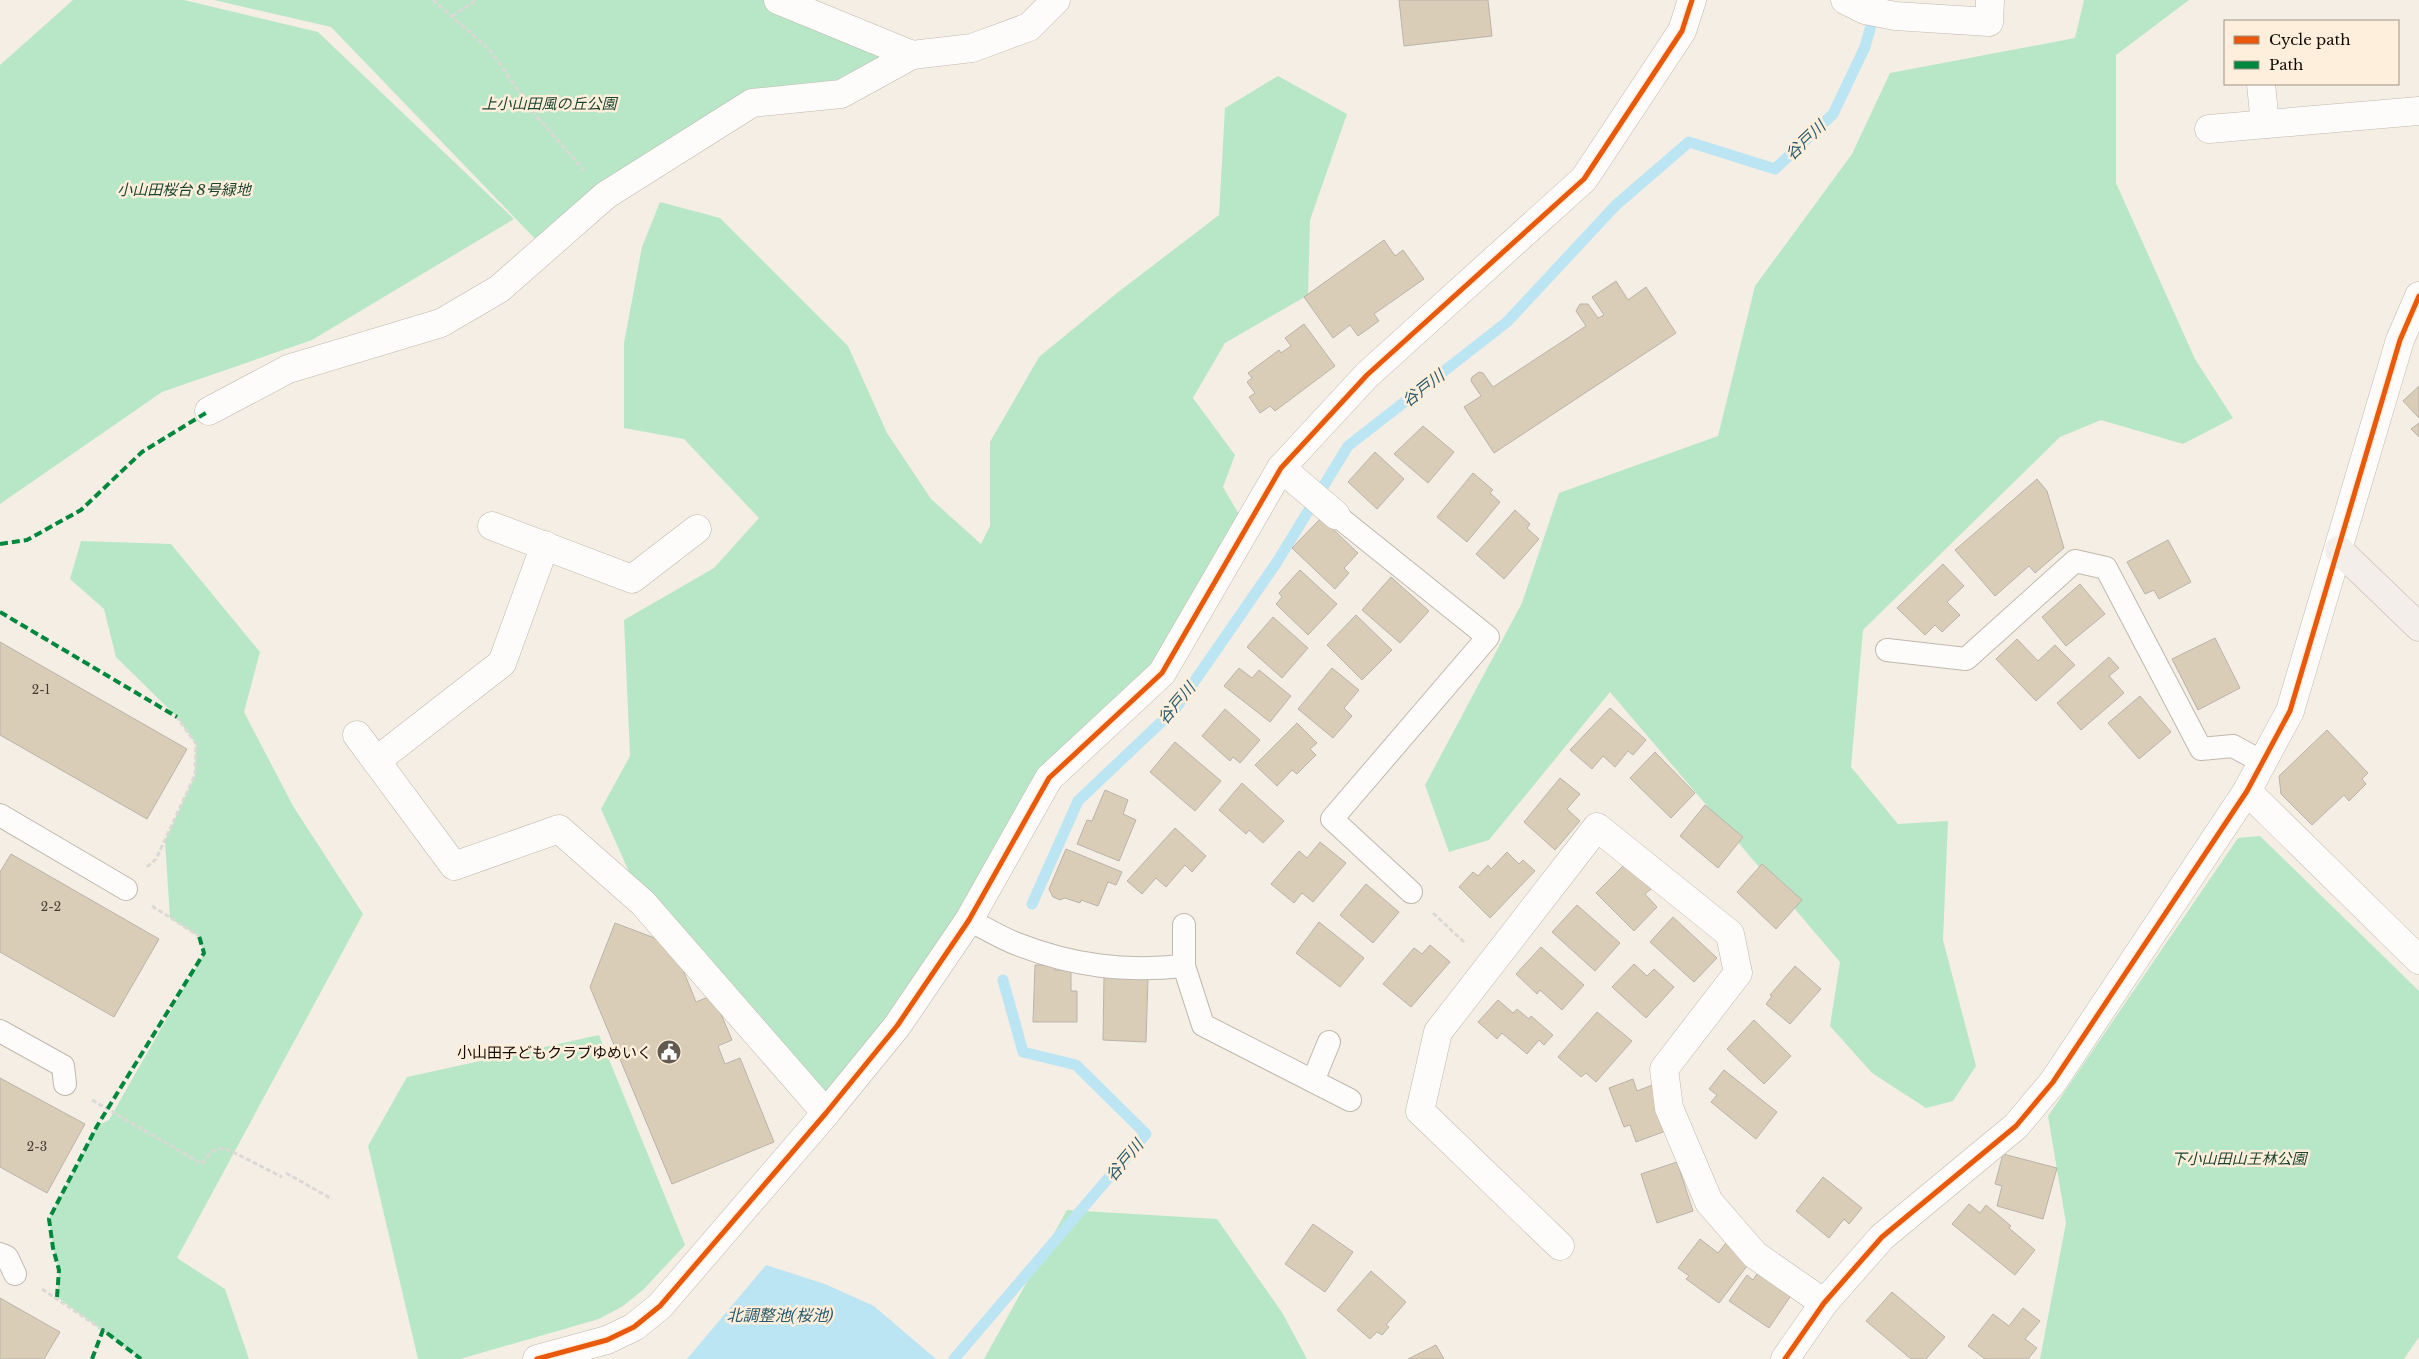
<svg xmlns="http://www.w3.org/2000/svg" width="2419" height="1359" font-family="'Libre Baskerville','Noto Sans JP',serif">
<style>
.green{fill:#b8e7c7}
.water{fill:#bce5f4}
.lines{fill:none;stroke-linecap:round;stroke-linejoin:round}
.stream{stroke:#bce5f4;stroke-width:11}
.building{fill:#dacdb7;stroke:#bab3a9}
.lane-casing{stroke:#bfb8ae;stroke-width:24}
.street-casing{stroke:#bfb8ae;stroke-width:29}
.secondary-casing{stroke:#bfb8ae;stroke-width:29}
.path{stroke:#dbd9d6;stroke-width:3;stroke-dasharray:5 2.5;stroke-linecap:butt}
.lane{stroke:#fefcfb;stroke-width:22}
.street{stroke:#fefcfb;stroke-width:28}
.secondary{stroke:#f4eeea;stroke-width:28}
.quiet{stroke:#00873e;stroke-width:4;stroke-dasharray:8 4;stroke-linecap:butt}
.cycleway-casing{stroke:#fdefdc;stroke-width:8}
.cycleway{stroke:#e8590c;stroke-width:5}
.labels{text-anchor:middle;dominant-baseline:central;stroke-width:5;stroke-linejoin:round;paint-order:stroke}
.number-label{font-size:12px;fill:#443b2f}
.park-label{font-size:15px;font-style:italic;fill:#1c4530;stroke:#fdefdc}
.poi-label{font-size:15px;fill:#120a02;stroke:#fdefdc;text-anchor:end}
.water-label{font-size:16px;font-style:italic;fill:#29596b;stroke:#fdefdc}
</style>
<rect width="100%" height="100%" fill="#f5eee4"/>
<g class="green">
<polygon points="73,0 184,0 318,32 514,219 312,340 162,392 0,504 0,65"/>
<polygon points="214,0 765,0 901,56 838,85 758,93 541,245 331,27"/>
<polygon points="2084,0 2189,0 2116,55 2116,183 2195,359 2233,418 2183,444 2101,420 2060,437 1863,630 1851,767 1898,824 1948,821 1943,940 1976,1066 1953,1101 1926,1108 1872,1073 1830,1026 1840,962 1610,692 1489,840 1449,852 1425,785 1522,603 1559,493 1718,436 1755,286 1852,154 1890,73 2075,38"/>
<polygon points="1278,76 1347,114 1310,220 1308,295 1225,343 1193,398 1235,455 1223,487 1247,528 1162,673 1049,778 826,1113 643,903 601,809 630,756 624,620 714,568 759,518 684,439 624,428 624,343 642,247 660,202 720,218 848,346 887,433 931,499 981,544 990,526 990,442 1039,357 1117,293 1219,215 1225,108"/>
<polygon points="81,541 171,544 260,652 244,712 293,806 363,914 177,1258 225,1289 249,1359 141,1359 57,1297 59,1270 53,1248 49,1219 97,1126 109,1120 204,953 198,936 170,918 165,841 195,775 196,744 177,717 116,657 104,609 70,579"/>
<polygon points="2260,836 2419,991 2419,1337 2404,1359 2040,1359 2066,1223 2048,1116 2238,838"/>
<polygon points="599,1035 685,1245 643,1290 623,1306 599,1319 460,1359 418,1359 368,1146 407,1077"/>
<polygon points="1067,1210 1217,1219 1283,1314 1307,1359 984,1359"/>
</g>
<polygon class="water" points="766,1265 825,1284 874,1306 936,1359 687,1359"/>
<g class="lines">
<g class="stream">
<polyline points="1032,904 1078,801 1176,708 1277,562 1348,446 1507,322 1616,205 1689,142 1775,169 1833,114 1865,47 1875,11"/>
<polyline points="954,1359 1146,1134 1076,1065 1023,1052 1003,980"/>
</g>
</g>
<g class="building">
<polygon points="1399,0 1488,0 1492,36 1404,46"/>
<polygon points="1384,240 1395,256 1403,250 1424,279 1374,314 1379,321 1358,336 1350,325 1333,338 1304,297"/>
<polygon points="1616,281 1628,300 1646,287 1676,333 1494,453 1464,407 1481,396 1471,381 1472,377 1479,372 1483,373 1493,387 1586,326 1576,311 1580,304 1588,304 1598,318 1604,315 1592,297"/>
<polygon points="1304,324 1335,366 1275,411 1270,406 1260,413 1249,397 1255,393 1247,382 1252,378 1248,373 1279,350 1281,353 1291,346 1285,338"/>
<polygon points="2419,386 2419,418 2403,401"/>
<polygon points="2419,423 2419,437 2411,429"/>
<polygon points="1423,426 1454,452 1428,483 1394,454"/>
<polygon points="1375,452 1404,479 1377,509 1348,482"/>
<polygon points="1473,473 1493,490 1490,493 1500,502 1467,542 1437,517"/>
<polygon points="2037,479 2047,491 2064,548 2035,573 2029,566 1995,596 1955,550"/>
<polygon points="1515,510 1530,524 1527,528 1539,539 1504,579 1476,554"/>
<polygon points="1321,518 1358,553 1344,568 1349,573 1335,589 1292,548"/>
<polygon points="2168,540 2191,582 2159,599 2154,590 2145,594 2127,562"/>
<polygon points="1943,564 1964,586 1947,602 1960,615 1942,632 1935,625 1925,635 1897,608"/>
<polygon points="1300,570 1337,604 1308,635 1276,604 1282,597 1279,593"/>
<polygon points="1391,577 1429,611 1400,643 1362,610"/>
<polygon points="2080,584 2105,614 2066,646 2042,617"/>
<polygon points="1356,615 1392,650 1362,680 1327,645"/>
<polygon points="1273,617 1308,648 1282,678 1247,647"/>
<polygon points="2215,638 2240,688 2198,710 2172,659"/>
<polygon points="2017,639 2038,661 2055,645 2075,665 2036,701 1996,659"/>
<polygon points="0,642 187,749 147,819 0,735"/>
<polygon points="2109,657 2119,668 2109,676 2124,693 2081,730 2057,703"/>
<polygon points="1239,668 1252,678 1259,670 1291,696 1270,722 1224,686"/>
<polygon points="1332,668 1359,690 1344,708 1352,716 1333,738 1298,709"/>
<polygon points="2140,696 2171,732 2139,759 2108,723"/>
<polygon points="1610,708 1646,740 1633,755 1628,751 1615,767 1603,756 1592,769 1570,750"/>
<polygon points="1225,709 1260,740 1240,763 1233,757 1230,761 1202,736"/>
<polygon points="1297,723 1317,743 1310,749 1316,755 1297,774 1292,770 1277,786 1255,765"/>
<polygon points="2327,730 2368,773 2362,779 2366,784 2349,801 2344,795 2312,825 2281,794 2279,776"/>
<polygon points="1175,742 1221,781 1195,811 1150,772"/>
<polygon points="1655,752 1695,793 1671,818 1630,778"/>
<polygon points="1560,778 1580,794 1567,809 1580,821 1555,850 1524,822"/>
<polygon points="1242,783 1284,821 1263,843 1249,830 1246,834 1219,810"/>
<polygon points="1105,790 1128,800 1123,814 1136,820 1119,861 1077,844 1087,820 1092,821"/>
<polygon points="1705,805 1743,837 1718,868 1680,836"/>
<polygon points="1175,828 1206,856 1192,872 1185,865 1166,887 1156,878 1142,894 1127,881"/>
<polygon points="1320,842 1346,863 1313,902 1302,893 1294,903 1271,884 1299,851 1307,858"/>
<polygon points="1066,849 1122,872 1116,885 1108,882 1098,906 1081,900 1080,903 1065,898 1060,900 1053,897 1049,889"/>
<polygon points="1507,852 1519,864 1523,860 1535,871 1490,918 1459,887 1473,872 1478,876 1488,865 1491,869"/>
<polygon points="11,854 159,939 114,1017 0,952 0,872"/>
<polygon points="1625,864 1651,889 1645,894 1657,907 1634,931 1596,893"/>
<polygon points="1762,864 1802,900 1776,929 1737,892"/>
<polygon points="1366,884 1399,912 1373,943 1340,915"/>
<polygon points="1577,905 1620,943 1595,971 1552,932"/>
<polygon points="1673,917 1717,958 1694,982 1650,942"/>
<polygon points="1319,922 1364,958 1340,987 1296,953"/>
<polygon points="615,923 673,945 696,1002 713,995 732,1040 718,1046 725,1064 740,1058 774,1142 672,1184 590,987"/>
<polygon points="1430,945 1450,962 1411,1007 1383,984 1414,948 1422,954"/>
<polygon points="1541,947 1584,985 1562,1010 1540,990 1537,994 1516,974"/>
<polygon points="1634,964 1647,976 1654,969 1674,987 1646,1018 1612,987"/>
<polygon points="1035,965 1055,965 1055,970 1071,970 1071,991 1077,991 1077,1022 1033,1022"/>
<polygon points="1795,966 1821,989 1790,1024 1766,1004 1772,996 1770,995"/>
<polygon points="1104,976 1148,977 1146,1042 1103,1040"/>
<polygon points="1498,1000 1513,1013 1517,1009 1529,1019 1531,1016 1553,1035 1544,1045 1539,1040 1527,1054 1502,1033 1497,1039 1478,1022"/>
<polygon points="1597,1012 1632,1041 1596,1082 1586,1073 1581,1077 1558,1057"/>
<polygon points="1754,1020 1791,1056 1764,1084 1727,1049"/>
<polygon points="1724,1070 1777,1112 1756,1139 1711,1102 1717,1095 1709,1089"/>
<polygon points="0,1078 85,1124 47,1193 0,1167"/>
<polygon points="1633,1079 1637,1091 1655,1084 1671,1129 1636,1142 1630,1125 1624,1127 1609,1088"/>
<polygon points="2003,1154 2057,1168 2043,1219 1997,1206 2002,1186 1995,1184"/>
<polygon points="1677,1162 1693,1211 1657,1223 1641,1174"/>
<polygon points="1823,1177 1862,1208 1849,1224 1844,1219 1829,1238 1796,1211"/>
<polygon points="1969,1204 1980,1213 1986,1205 2011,1226 2009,1228 2035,1250 2015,1275 1952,1224"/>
<polygon points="1313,1224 1353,1252 1325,1292 1285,1264"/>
<polygon points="1700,1239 1718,1253 1726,1243 1750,1262 1719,1303 1686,1279 1689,1276 1678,1268"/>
<polygon points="1371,1271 1406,1302 1386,1325 1389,1327 1382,1335 1377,1332 1370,1339 1337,1310"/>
<polygon points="1759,1271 1792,1294 1769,1328 1729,1301 1747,1275 1753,1280"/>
<polygon points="1892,1292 1945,1337 1926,1359 1911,1359 1866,1321"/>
<polygon points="0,1298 60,1332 44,1359 0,1359"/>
<polygon points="2023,1308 2040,1321 2025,1339 2037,1348 2028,1359 1985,1359 1968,1346 1993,1314 2009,1326"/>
<polygon points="1436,1345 1444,1359 1408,1359"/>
</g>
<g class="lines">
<defs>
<g id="lane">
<polyline points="1336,515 1488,637 1332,819 1411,892"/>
<polyline points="1887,650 1966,659 2075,561 2106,568 2201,749 2233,746 2264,763"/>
<polyline points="0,815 126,889"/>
<path d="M 969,920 C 985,928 1001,938 1017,944 C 1074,966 1123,972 1184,966"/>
<polyline points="1184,925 1184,966 1203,1025 1350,1100"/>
<polyline points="0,1031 63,1066 65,1084"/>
<polyline points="1313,1081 1329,1042"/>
<polyline points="0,1254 7,1257 15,1274"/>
</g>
<g id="street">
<polyline points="1845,0 1865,10 1895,16 1989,22 1990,0"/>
<polyline points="912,55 972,48 1029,27 1056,0"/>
<polyline points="2261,84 2265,124"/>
<polyline points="2209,129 2419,111"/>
<polyline points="209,411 288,369 441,323 499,289 606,195 752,103 841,94 912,55 778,0"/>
<polyline points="1281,468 1336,515"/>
<polyline points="492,526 632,579 697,529"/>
<polyline points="357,735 454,866 559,829 643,903 826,1113"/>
<polyline points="376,761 502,663 545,545"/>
<polyline points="2247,791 2419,960"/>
<polyline points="1560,1246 1420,1111 1438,1032 1597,827 1730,934 1738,973 1664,1069 1669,1108 1709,1202 1755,1255 1824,1303"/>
<polyline points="537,1359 607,1340 634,1327 660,1306 826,1113 897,1026 969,920 1049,778 1162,673 1281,468 1367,375 1584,179 1682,31 1692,0"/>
<polyline points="1785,1359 1824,1303 1882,1237 2016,1126 2053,1082 2247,791 2290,711 2400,340 2419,296"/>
</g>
<polyline id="secondary" points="2339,550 2419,627"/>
</defs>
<use href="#lane" class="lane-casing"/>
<use href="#street" class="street-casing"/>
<use href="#secondary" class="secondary-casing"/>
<g class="path">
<polyline points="433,0 489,49 537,117 584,170"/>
<polyline points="452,16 476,0"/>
<polyline points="147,867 156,859 195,775 196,744 177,717"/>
<polyline points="152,906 199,936"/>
<polyline points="1433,913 1465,943"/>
<path d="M 92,1100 L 202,1164 C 208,1153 215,1147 227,1149 L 282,1177"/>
<polyline points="286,1173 332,1199"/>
<polyline points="42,1289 103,1330"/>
</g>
<use href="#lane" class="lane"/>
<use href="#street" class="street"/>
<use href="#secondary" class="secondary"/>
<g class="quiet">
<polyline points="0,544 27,540 81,510 142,452 209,411"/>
<polyline points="0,612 177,717"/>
<polyline points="57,1297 59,1270 53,1248 49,1219 97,1126 204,953 199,936"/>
<polyline points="92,1359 103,1330 141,1359"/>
</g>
<defs>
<g id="cycleway">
<polyline points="537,1359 607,1340 634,1327 660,1306 826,1113 897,1026 969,920 1049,778 1162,673 1281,468 1367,375 1584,179 1682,31 1692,0"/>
<polyline points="1785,1359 1824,1303 1882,1237 2016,1126 2053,1082 2247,791 2290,711 2400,340 2419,296"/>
</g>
</defs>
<use href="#cycleway" class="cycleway-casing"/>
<use href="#cycleway" class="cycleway"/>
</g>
<defs>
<symbol id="civic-disc" viewBox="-11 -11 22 22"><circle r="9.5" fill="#615a51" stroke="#fdefdc"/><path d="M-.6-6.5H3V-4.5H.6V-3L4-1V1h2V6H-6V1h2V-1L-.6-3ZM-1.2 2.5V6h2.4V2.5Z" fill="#fff"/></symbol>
</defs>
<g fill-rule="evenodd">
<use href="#civic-disc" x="655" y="1038" width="28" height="28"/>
</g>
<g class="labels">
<g class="number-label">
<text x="41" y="689">2-1</text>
<text x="51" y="906">2-2</text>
<text x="37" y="1146">2-3</text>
</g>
<g class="park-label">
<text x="549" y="103">上小山田風の丘公園</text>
<text x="184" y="189">小山田桜台 8号緑地</text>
<text x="2239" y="1158">下小山田山王林公園</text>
</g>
<g class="poi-label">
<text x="652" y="1052">小山田子どもクラブゆめいく</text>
</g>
<g class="water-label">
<text transform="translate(1805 140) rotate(-44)">谷戸川</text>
<text transform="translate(1423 388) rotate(-38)">谷戸川</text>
<text transform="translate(1176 703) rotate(-50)">谷戸川</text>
<text transform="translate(1124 1160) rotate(-50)">谷戸川</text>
<text x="780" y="1315">北調整池(桜池)</text>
</g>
</g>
<rect x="2224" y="20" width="175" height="65" fill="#fdefdc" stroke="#9f9385"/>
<rect x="2234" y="36" width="25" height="8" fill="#e8590c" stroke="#9f9385"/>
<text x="2269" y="45" font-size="15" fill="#120a02">Cycle path</text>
<rect x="2234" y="61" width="25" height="8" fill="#00873e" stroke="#9f9385"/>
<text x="2269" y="70" font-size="15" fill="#120a02">Path</text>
</svg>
